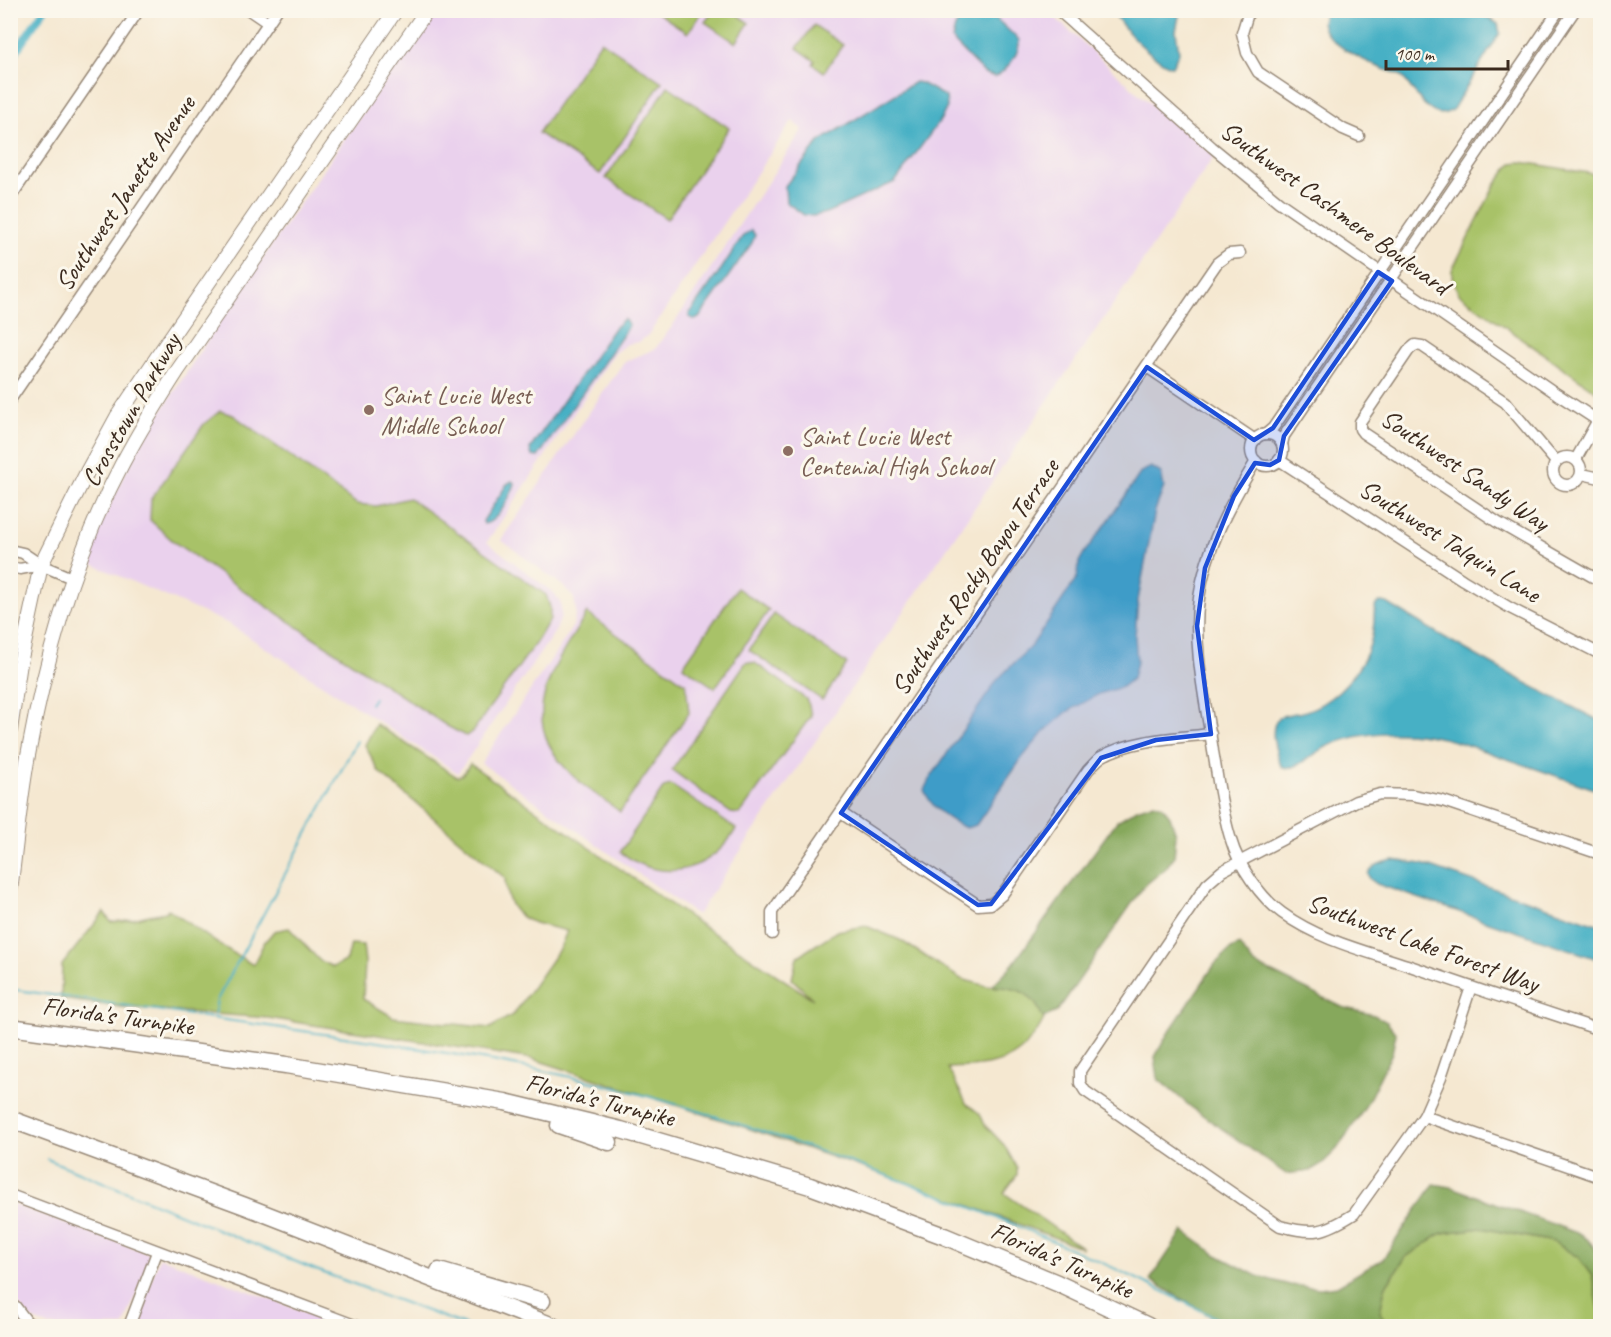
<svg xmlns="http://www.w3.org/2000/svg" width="1611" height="1337" font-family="Caveat,sans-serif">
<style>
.built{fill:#ead1ed}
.green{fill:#a8c268;stroke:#727643;stroke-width:1.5}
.forest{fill:#86a85c;stroke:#60693d;stroke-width:1.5}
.water{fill:#46b0c5;stroke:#406d72;stroke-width:1.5}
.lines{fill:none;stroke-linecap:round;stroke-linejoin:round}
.stream{stroke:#46b0c5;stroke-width:2}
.canal{stroke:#46b0c5;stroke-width:8}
.minor-casing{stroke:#988978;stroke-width:13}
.major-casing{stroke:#988978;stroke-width:16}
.highway-casing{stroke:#988978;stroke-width:19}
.minor{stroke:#fff;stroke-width:10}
.major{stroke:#fff;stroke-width:14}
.highway{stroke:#fff;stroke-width:16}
.marked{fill:#1d4ed8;fill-opacity:0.2;stroke:#1d4ed8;stroke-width:4.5;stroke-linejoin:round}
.education-dot{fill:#8d6e63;stroke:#fbf7ec;stroke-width:2}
.labels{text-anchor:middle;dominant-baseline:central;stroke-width:6;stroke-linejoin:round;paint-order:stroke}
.street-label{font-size:26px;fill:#3b2a1e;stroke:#fbf7ec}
.education-label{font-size:26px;fill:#785e54;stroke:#fbf7ec;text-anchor:start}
</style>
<rect width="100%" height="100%" fill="#fbf7ec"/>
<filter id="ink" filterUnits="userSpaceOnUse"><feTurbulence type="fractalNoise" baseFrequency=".0167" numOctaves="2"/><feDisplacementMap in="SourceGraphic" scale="12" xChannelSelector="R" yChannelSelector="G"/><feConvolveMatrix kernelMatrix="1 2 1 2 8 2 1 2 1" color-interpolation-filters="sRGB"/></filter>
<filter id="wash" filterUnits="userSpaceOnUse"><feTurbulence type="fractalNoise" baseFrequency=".008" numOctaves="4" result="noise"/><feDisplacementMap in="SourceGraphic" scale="24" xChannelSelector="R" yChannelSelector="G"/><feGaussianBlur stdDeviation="1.35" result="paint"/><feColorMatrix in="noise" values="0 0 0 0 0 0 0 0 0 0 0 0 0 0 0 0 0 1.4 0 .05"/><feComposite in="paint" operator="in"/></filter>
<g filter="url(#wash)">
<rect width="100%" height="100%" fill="#f5e8d1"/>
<g class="built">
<polygon points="433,11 1048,11 1140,95 1215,155 697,915 481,763 561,645 573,626 576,612 574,598 563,586 501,540 624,362 655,349 671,328 803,129 792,121 649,334 639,342 627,344 614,354 487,542 555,594 561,604 561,617 556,630 458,773 229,624 92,564 95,536 138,447 229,307"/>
<polygon points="10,1203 151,1254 124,1326 49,1326 31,1319 15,1300 11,1303"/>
<polygon points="160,1257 183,1266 341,1326 134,1326"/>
</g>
<g class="green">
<polygon points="731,10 749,23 736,43 705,22 713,11"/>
<polygon points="655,11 703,11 688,33"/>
<polygon points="814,25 843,45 824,72 813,64 815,61 797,48"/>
<polygon points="601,41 662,82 600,174 538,133"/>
<polygon points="668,86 729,128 667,219 606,178"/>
<polygon points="1522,162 1600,175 1600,394 1459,294 1452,278 1452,270 1495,185 1512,163"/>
<polygon points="220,411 233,415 357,504 376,506 409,498 546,595 550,607 550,619 537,641 473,731 466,736 447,726 266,606 174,542 150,520 151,499 204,424"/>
<polygon points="737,588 769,610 715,688 683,666"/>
<path d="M 587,613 L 686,684 L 689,713 L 620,812 C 608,802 594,794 582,784 C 511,724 548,676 587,613 Z"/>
<polygon points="774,614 847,664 822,700 749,650"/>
<polygon points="746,662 755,663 806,699 809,705 811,716 740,814 731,813 672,770"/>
<path d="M 376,724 L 457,777 L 462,775 L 470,764 L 689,917 L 813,999 L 792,979 L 797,957 L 837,931 L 866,926 L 900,940 L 961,979 L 987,986 L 1013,988 L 1026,993 L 1038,1005 L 1044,1019 C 1022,1063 994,1067 948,1068 L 966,1103 L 980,1114 L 985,1125 L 1004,1145 L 1017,1168 L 1017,1175 L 1004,1193 L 1083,1248 L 908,1183 L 750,1129 L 533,1059 L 268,1018 L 121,1007 L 61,999 L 62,965 L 104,912 L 111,922 C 130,922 147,914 166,912 L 168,909 L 217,943 L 253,965 L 264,943 L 274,931 L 289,928 L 320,961 L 333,967 L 347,960 L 351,944 L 363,945 L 365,962 L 363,999 L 393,1017 L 490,1028 L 514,1014 L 560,948 L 567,931 C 531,922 507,922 505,878 L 379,772 L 365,745 Z"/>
<path d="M 671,785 L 736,829 C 716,863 678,881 640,864 C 633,861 626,856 620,852 L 664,787 Z"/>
<polygon points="1481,1228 1554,1242 1578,1257 1592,1276 1600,1312 1600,1326 1388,1326 1380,1312 1385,1287 1406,1257 1442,1233"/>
</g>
<g class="forest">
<path d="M 1154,803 L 1162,806 L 1170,816 L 1176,834 L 1174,857 L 1165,869 L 1144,886 L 1057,1012 L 1043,1018 C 1032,991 1019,988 992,986 L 1013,964 L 1117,821 L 1137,809 Z"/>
<polygon points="1239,945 1254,964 1342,1007 1374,1015 1387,1022 1396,1034 1392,1053 1364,1109 1337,1149 1323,1163 1310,1171 1286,1174 1191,1107 1158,1079 1155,1057 1167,1035 1215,964 1231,949"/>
<path d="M 1434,1184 L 1451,1187 L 1577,1233 C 1580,1235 1586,1238 1589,1241 C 1604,1256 1601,1293 1600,1312 L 1592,1276 L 1578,1257 L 1554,1242 L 1481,1228 L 1442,1233 L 1406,1257 L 1385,1287 L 1380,1312 L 1388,1326 L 1227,1326 L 1150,1280 L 1183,1231 L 1217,1255 L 1257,1276 L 1290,1285 L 1320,1288 L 1337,1286 L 1383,1259 Z"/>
</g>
<g class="water">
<path d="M 967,11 L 988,11 L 1019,40 C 1020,54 1007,70 995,77 L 984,73 L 952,40 L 955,27 Z"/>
<path d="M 1113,11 L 1180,11 L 1176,31 L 1179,52 L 1172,66 L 1170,66 C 1152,58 1122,29 1113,11 Z"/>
<path d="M 1327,11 L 1477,11 L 1498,24 L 1500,33 L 1453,109 C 1430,128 1413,85 1400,75 C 1396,72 1388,71 1383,69 C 1365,61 1305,35 1327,11 Z"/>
<polygon points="915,82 921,83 946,97 947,107 941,119 895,182 826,213 813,216 804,215 786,202 785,186 819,142"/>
<polygon points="751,230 755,235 752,243 699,318 695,320 689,317 689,314 722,268 742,237"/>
<polygon points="624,319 629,325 627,329 538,457 532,456 530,449 614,328"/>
<path d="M 1151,467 L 1161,473 L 1164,487 L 1155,511 L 1138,600 L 1135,636 L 1137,662 L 1133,678 L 1122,687 L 1099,694 L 1067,712 L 1044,732 L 1022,758 L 976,825 L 966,828 C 948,820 932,809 924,790 L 929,780 L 997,680 L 1032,645 L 1077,578 L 1079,562 L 1084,553 L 1106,524 L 1141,472 Z"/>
<path d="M 512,481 L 515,484 C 510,497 498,522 484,524 L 483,521 L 507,484 Z"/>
<path d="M 1381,602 L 1387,603 C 1457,646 1527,685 1600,721 L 1600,791 L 1458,742 C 1416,730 1367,728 1326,747 C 1313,754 1301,766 1286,769 L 1281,766 C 1277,755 1267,728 1279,718 C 1286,713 1298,714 1306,711 C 1330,703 1350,683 1363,661 C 1370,649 1373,635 1374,622 C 1374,617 1374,612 1375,608 C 1376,603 1377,604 1381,602 Z"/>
<path d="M 1393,860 L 1422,864 L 1600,925 L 1600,960 L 1377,884 L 1370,879 L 1368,874 C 1373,864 1383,863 1393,860 Z"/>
</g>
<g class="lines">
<g class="stream">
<polyline points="370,704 374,698"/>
<path d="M 10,989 C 131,1007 252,1023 372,1041 C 454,1054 537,1067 617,1088 C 700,1109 781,1137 861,1166 C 987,1211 1113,1263 1231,1326"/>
<polyline points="214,1017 217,1000 357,741"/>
<polyline points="47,1159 316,1270 467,1326"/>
</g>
<polyline class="canal" points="10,60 44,10"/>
</g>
</g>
<g filter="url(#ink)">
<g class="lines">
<defs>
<g id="minor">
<polyline points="249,10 268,23"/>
<polyline points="1058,10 1212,147 1279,202 1557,394 1600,422"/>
<polyline points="1249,10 1242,33 1247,53 1258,72 1343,129 1359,136"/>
<polyline points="10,198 139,10"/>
<polyline points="1147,367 1255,440"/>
<polyline points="10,400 277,10"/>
<polyline points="1266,434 1273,428 1559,10"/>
<circle cx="1267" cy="450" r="16"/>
<polyline points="1282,444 1284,436 1575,10"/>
<circle cx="1567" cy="471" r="14"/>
<polyline points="1576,459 1598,420"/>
<polyline points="1279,460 1463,580 1510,608 1600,654"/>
<path d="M 1256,461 C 1230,504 1206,547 1199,598 C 1192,646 1206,703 1213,751 C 1218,780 1222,812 1231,840 C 1238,865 1261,898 1282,913 C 1319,940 1365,951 1407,965 C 1471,987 1536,1009 1600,1030"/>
<polyline points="1556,462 1505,402 1422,346 1415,345 1409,350 1360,422 1360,429 1363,433 1497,522 1600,581"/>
<polyline points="1582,474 1600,478"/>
<polyline points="10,550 23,553 41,565 74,579"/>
<polyline points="10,567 20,569 41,565"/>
<path d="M 841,813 L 978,905 L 991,904 L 1002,895 L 1088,770 C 1092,766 1096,761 1101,757 C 1131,739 1177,738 1211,734"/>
<polyline points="772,934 772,912 1217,263 1229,254 1240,253"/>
<path d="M 1471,987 L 1441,1077 L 1424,1116 L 1354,1214 C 1324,1233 1314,1235 1280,1226 L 1085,1091 L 1080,1083 L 1080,1071 L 1207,884 L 1222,871 L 1356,801 L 1380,794 L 1412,795 L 1443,801 L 1600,854"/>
<polyline points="1424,1116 1600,1177"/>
<polyline points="10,1195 357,1326"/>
<polyline points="15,1306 28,1323 38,1326"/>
<polyline points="129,1326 157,1252"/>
</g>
<g id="major">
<polyline points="10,730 20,663 41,565 88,470 117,417 162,350 396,10"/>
<path d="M 10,891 C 16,844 20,796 29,750 C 47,652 75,553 122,464 C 139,432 158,401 178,370 L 427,10"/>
</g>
<g id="highway">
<polyline points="10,1027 286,1065 505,1102 621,1130 810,1186 944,1236 1057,1283 1148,1326"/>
<polyline points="10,1119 245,1206 553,1326"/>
<polyline points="559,1125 609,1142"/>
<polyline points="439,1271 542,1301"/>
</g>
</defs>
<use href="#minor" class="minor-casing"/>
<use href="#major" class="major-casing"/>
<use href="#highway" class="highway-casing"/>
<use href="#minor" class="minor"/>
<use href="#major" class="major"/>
<use href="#highway" class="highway"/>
</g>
</g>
<path class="marked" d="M 1378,272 L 1392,281 L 1284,436 L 1279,460 L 1270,465 L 1255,463 L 1234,496 L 1205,568 L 1197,626 L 1211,734 L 1156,740 L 1101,758 L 991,904 L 978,905 L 841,813 L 1147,367 L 1254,440 L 1273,428 Z"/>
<g class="education-dot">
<circle cx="369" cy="410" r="6"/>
<circle cx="788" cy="451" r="6"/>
</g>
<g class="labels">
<g class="street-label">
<text transform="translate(125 193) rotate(-56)">Southwest Janette Avenue</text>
<text transform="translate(1335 208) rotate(36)">Southwest Cashmere Boulevard</text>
<text transform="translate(131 410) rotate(-60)">Crosstown Parkway</text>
<text transform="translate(1465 470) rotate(34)">Southwest Sandy Way</text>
<text transform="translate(1450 541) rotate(32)">Southwest Talquin Lane</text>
<text transform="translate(975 577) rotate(-56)">Southwest Rocky Bayou Terrace</text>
<text transform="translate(1423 943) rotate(20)">Southwest Lake Forest Way</text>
<text transform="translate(118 1016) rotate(8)">Florida's Turnpike</text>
<text transform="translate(600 1100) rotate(14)">Florida's Turnpike</text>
<text transform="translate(1062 1260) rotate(24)">Florida's Turnpike</text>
</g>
<g class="education-label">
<text x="381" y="395">Saint Lucie West<tspan x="381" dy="30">Middle School</tspan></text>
<text x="800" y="436">Saint Lucie West<tspan x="800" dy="30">Centenial High School</tspan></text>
</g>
</g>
<rect width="1611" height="1337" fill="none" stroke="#fbf7ec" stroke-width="36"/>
<path d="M1386 60v9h122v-9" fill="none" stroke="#3b2a1e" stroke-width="3"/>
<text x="1395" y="60" font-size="18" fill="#3b2a1e" stroke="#fbf7ec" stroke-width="4.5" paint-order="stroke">100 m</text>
</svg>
